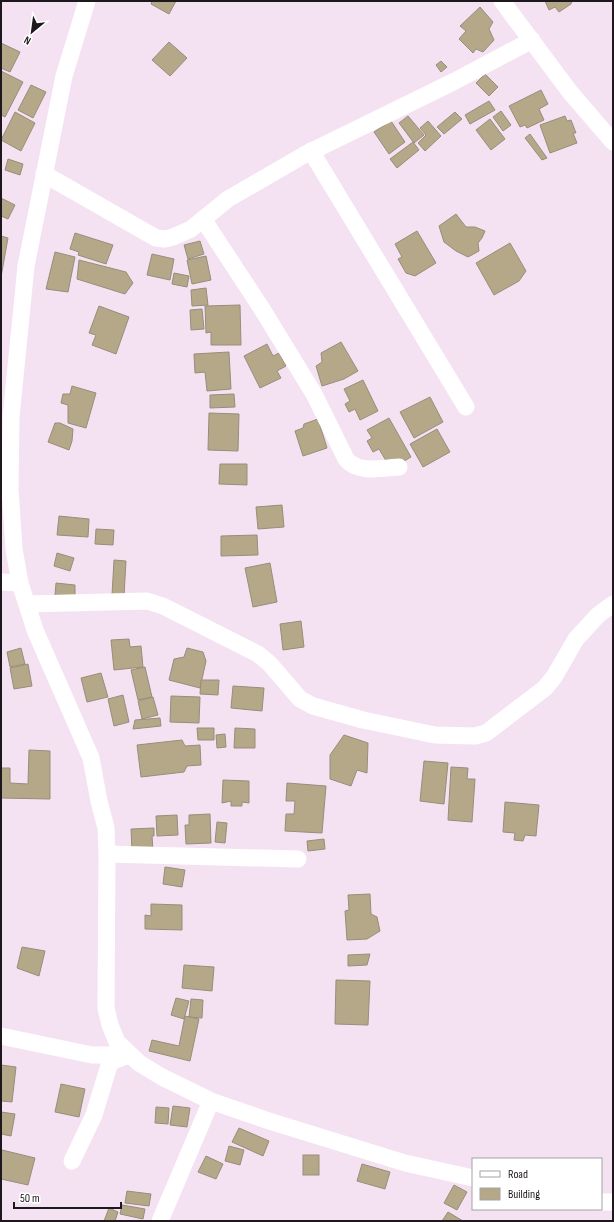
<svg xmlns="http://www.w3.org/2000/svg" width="614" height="1222" font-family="'Sofia Sans Condensed',sans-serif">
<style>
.building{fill:#b4a888;stroke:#968e7b}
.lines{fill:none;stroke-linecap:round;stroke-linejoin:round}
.minor{stroke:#fff;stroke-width:17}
</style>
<rect width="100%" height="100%" fill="#f4e2f2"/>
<g class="building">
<polygon points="152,1 176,1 169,14 151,4"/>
<polygon points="545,1 572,1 571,4 559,12 555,7 549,10"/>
<polygon points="480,7 493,22 489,29 494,40 483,52 476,49 473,53 459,39 466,31 460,26"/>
<polygon points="169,42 187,58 170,76 152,60"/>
<polygon points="1,43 20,52 10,72 1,68"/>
<polygon points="441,61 447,67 441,72 436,65"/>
<polygon points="1,71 23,82 5,117 1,115"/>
<polygon points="485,74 498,87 489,96 476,83"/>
<polygon points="31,85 46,92 33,118 18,110"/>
<polygon points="541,90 548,104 539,109 544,120 527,128 525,125 520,127 509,106"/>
<polygon points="489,101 495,110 470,124 465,115"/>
<polygon points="501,111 511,125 503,131 493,117"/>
<polygon points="15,112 35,123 21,151 1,140"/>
<polygon points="455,112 462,119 444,134 437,127"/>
<polygon points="408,116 424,135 414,143 399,123"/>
<polygon points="565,116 567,121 571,120 576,133 573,133 577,143 550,153 540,125"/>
<polygon points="490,119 505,139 491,150 476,130"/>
<polygon points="391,121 405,142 389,154 374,132"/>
<polygon points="428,121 441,136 425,151 418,143 426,135 420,128"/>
<polygon points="530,134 547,158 542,160 525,138"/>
<polygon points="413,142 419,150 397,168 390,159"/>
<polygon points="8,159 23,164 20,175 5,170"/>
<polygon points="1,198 15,205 8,219 1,216"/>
<polygon points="456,214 466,227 475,227 485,231 482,238 478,243 479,251 468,257 456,251 444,242 439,226"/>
<polygon points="417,231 436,263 415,276 406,273 398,259 402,257 395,244"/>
<polygon points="75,233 113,245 106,264 78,255 79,252 70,249"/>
<polygon points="1,236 8,238 1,277"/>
<polygon points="200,241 204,254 188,259 184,245"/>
<polygon points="510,243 526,271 519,281 494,295 476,263"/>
<polygon points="55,252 75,257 68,292 46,289"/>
<polygon points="152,254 174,259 170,280 147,275"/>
<polygon points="206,256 211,280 192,284 187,260"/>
<polygon points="79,260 126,272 133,283 125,294 77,279"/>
<polygon points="174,273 189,276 187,287 172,284"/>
<polygon points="206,288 208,305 192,306 191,290"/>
<polygon points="240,305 241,345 211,345 211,332 206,333 205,306"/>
<polygon points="99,306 129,317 116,354 92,345 96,335 89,333"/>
<polygon points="202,309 204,329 191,330 190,310"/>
<polygon points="341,342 358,371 344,379 322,386 316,366 322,362 321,353"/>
<polygon points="267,344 273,356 279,353 286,366 277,371 281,378 260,388 244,356"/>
<polygon points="229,352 231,389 207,391 205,372 195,373 194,354"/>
<polygon points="363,380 378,411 360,420 355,409 349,412 345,404 350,401 344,389"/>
<polygon points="72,386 96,393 86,428 68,423 68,405 61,403 63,394 70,394"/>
<polygon points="234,394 235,407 210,408 210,395"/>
<polygon points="430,397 443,422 414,438 400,412"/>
<polygon points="209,413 239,414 238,451 208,450"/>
<polygon points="389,418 411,457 391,469 379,449 373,452 367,441 372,438 367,430"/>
<polygon points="318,419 327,448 303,456 295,431 303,428 304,424"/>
<polygon points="55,423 60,423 73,429 72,441 69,450 48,442"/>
<polygon points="437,429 450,452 423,467 410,444"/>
<polygon points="220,464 247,464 247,485 219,484"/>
<polygon points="282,505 284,527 258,529 256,507"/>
<polygon points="59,516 89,519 88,537 57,535"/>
<polygon points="96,529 114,530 113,545 95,544"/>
<polygon points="257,535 258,555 221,556 221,536"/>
<polygon points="57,553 74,558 70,571 54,566"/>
<polygon points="114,560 126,561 124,596 112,595"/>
<polygon points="270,563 277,602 253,607 245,568"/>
<polygon points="56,583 75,585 75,598 55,595"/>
<polygon points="301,621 304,647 283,650 280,624"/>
<polygon points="129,639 130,647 141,646 143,667 114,670 111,640"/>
<polygon points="21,648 25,664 10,667 7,652"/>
<polygon points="187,648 203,652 206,661 200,688 169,680 174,659 184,657"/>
<polygon points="28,664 32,686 14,689 10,668"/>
<polygon points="145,667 152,697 138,700 131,670"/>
<polygon points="101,673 108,697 87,702 81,678"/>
<polygon points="201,680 219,680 218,695 200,694"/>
<polygon points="233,686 264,688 262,711 231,708"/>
<polygon points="123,695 129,722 114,726 108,699"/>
<polygon points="171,696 200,697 199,723 170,722"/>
<polygon points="153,697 158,715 142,719 138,701"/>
<polygon points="160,718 161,726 133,729 135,720"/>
<polygon points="197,728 214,728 214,740 198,740"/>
<polygon points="235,728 255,729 255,748 234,748"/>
<polygon points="225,734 226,747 217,748 216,735"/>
<polygon points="344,735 368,743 367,773 357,770 351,786 330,779 330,755"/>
<polygon points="182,740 185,746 200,745 201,765 187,766 184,772 141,777 137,745"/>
<polygon points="29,750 50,751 50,799 1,798 1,768 10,768 10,783 28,784"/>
<polygon points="424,761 448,763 444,804 420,801"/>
<polygon points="451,767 468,768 467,779 475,779 472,822 448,820"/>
<polygon points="223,780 249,781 249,803 242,802 242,806 231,806 231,801 222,803"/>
<polygon points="287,783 326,786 322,833 285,831 286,814 294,814 295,801 286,801"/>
<polygon points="505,802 539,805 536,836 525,835 523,841 514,840 515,833 503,832"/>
<polygon points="210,814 211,843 186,844 185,825 189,825 189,815"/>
<polygon points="177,815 178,835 157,836 156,816"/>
<polygon points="217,822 227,823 225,843 215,842"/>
<polygon points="154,828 154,836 152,836 153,850 132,851 131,829"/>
<polygon points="324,839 325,849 308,851 307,841"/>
<polygon points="165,867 185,870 182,887 163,884"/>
<polygon points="370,894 371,914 377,917 380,931 367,939 347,940 345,911 349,910 348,895"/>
<polygon points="151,904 182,905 182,930 145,929 145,915 151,916"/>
<polygon points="22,947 45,951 39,976 17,968"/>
<polygon points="370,954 367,965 348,966 348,955"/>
<polygon points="184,965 214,967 212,991 182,988"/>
<polygon points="336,980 370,981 368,1025 335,1024"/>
<polygon points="176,998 189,1001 184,1019 171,1015"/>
<polygon points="191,999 203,1000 202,1018 189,1017"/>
<polygon points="185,1016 199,1019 190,1061 149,1051 152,1040 179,1046"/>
<polygon points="1,1065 16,1067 12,1102 1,1101"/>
<polygon points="61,1084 85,1089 79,1117 55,1112"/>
<polygon points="173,1106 190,1108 187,1127 170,1125"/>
<polygon points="156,1107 169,1108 168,1124 155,1123"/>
<polygon points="1,1112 15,1114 11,1136 1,1134"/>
<polygon points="239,1128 269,1141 263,1156 232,1142"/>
<polygon points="229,1146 244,1150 240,1165 225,1161"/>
<polygon points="2,1150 35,1158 28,1185 1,1179 1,1156"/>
<rect x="303" y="1155" width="16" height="20"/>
<polygon points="206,1156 223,1164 216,1179 198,1172"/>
<polygon points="362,1164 390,1172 385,1189 357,1181"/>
<polygon points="454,1185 467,1192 457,1210 444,1203"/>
<polygon points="127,1191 151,1194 149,1206 125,1203"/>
<polygon points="122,1205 145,1209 143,1219 120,1214"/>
<polygon points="109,1208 118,1212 115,1221 104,1221"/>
<polygon points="448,1212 463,1221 442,1221"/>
</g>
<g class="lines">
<g class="minor">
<polyline points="87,1 64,76 26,266 11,417 10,489 14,549 20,583 35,630 91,758 99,801 106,828 107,854 106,1008 110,1025 117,1042 139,1063 162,1077 211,1101 269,1121 405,1163 473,1178"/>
<polyline points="502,1 570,92 613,142"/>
<polyline points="311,151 466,407"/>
<polyline points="44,174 156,238 165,239 173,237 191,229 228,199 304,155 455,81 532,40"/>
<path d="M 203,219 L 262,309 L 314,394 L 346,459 C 358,474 381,468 399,467"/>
<polyline points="1,582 20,583"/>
<polyline points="27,604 147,601 163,606 258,654 270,664 300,699 313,706 363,720 435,735 475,736 486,733 545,688 554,677 576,639 598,615 613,604"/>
<polyline points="107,854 298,859"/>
<polyline points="1,1036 92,1055 130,1055"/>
<polyline points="72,1161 94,1115 110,1062 126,1056"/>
<polyline points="601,1202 613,1202"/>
<polyline points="160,1221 211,1101"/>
</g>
</g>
<rect width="614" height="1222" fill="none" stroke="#1e171d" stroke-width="4"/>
<rect x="472" y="1158" width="130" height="52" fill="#ffffff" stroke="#a5a2a5"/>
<rect x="480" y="1171" width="20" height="6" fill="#ffffff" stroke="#a5a2a5"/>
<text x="508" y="1178" font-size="12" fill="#1e171d">Road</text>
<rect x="480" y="1188" width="20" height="12" fill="#b4a888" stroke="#a5a2a5"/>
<text x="508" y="1198" font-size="12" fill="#1e171d">Building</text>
<g transform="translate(32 32) rotate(209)" stroke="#ffffff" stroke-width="3" paint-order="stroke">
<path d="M0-3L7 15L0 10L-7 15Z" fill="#1e171d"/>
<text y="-6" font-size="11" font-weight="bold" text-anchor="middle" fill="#1e171d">N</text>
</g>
<path d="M14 1202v6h107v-6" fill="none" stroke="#1e171d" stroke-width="2"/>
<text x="20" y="1202" font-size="12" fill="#1e171d" stroke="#ffffff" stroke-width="3" paint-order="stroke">50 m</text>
</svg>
